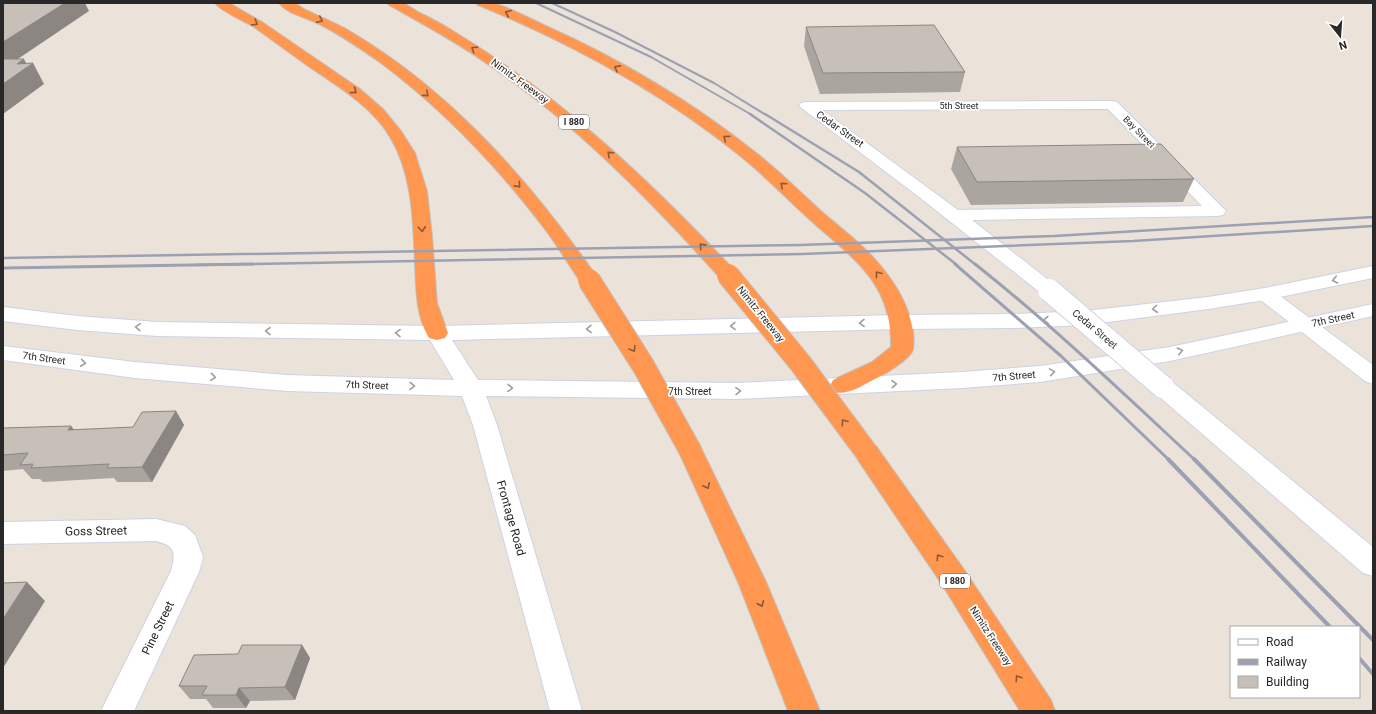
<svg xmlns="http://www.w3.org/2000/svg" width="1376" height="714" font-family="Roboto,sans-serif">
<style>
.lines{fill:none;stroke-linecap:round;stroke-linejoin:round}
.minor-casing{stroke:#ced2e2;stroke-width:2}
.secondary-casing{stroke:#ced2e2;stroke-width:2}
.motorway-casing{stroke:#c3c3c3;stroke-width:2}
.minor{fill:#fff;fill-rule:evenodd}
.secondary{fill:#fff;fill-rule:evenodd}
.motorway{fill:#ff9750;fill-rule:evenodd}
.rail-far3{stroke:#9ca0b3;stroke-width:2}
.rail-far2{stroke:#9ca0b3;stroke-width:2.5}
.rail-far1{stroke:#9ca0b3;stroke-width:3}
.rail{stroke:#9ca0b3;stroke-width:4}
.minor-bridge-casing{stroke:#ced2e2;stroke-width:24;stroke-linecap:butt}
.motorway-bridge-casing{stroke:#c3c3c3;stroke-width:24;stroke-linecap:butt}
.minor-bridge{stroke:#fff;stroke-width:22}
.motorway-bridge{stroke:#ff9750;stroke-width:22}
.wall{fill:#aaa59f}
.shaded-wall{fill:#8b8682}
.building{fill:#c6c0b9;stroke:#8b8682}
.oneway{stroke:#895a3a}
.oneway2{stroke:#9e9e9e}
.labels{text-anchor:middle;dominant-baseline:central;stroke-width:3.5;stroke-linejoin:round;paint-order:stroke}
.far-street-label{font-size:9px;fill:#282828;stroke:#fff}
.shield{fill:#fff;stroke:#686868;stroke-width:1}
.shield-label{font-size:9px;font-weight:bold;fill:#282828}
.street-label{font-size:10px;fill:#282828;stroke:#fff}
.near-street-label{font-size:12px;fill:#282828;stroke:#fff}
</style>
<rect width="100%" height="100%" fill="#ebe3d9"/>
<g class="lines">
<defs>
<g id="minor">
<path d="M 1112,101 L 1117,102 L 1226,211 L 1223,215 L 1217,216 L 972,220 L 1056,286 L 1059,290 L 1056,294 L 1049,296 L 1042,294 L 923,200 L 799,106 L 801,103 L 806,102 ZM 1108,109 L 1202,206 L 958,210 L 822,110 Z"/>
<polygon points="1265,288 1272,290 1373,365 1373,384 1365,381 1258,298 1255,294 1258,290"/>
<polygon points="1163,379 1171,381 1373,547 1373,576 1363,573 1155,393 1152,387 1155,381"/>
<path d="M 156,519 L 185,526 L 195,535 L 203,557 L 199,572 L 134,711 L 101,711 L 171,571 C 176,553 176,546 156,541 L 3,544 L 3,522 Z"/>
</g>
<polygon id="secondary" points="1373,266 1373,278 1265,300 1208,309 1085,325 1014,328 901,329 452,340 478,380 737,383 962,372 1040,366 1170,347 1373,304 1373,316 1170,361 1040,382 962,388 737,399 486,396 497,425 582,711 550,711 473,425 462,396 287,391 135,378 3,360 3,346 135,362 287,375 454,380 430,340 157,336 77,330 3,321 3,307 77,316 157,322 437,326 901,315 1014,314 1085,311 1208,297 1265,288"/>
<g id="motorway">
<path d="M 215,3 L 229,3 L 262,22 L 360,89 L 383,109 L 401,131 L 415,153 L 427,191 L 432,236 L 437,303 L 448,333 L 445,338 L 437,340 L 429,338 C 416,316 416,289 415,264 C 413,222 413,175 390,137 C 372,106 337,86 308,66 C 290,53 272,40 254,27 C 244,21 222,12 215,3 Z"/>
<path d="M 279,3 C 284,3 290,2 294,3 C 299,5 303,9 308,11 C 321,17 333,22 346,29 C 450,89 531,182 599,280 L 596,284 L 589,286 L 582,284 C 568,264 556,243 541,224 C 495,164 441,108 381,63 C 361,49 341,35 319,24 C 308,18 287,14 279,3 Z"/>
<path d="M 387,3 C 392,3 398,2 402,3 C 408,5 413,9 418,12 C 433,19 447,27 461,36 C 565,100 651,182 735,271 L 738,275 L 735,279 L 728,281 L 721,279 C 649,199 573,121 483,61 C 453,40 421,23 389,5 Z"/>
<path d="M 476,3 C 482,3 488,2 493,3 C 511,8 529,18 546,26 C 620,59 692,102 755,152 C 778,170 799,191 821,211 C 844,231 869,249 887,274 C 902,293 917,324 913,349 C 911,359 885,374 877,378 C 863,385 848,396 833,392 L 830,386 L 833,380 L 872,362 L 891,347 C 892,281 853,259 808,218 C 787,199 767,178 744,159 C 664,94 573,44 478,5 Z"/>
<polygon points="690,441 699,443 702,450 766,582 820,711 788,711 738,582 678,450 681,443"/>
<polygon points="867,444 876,446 963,568 1051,700 1055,711 1020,711 943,586 858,460 855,453 858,446"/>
</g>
</defs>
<use href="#minor" class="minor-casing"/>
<use href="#secondary" class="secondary-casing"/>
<use href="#motorway" class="motorway-casing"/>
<use href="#minor" class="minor"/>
<use href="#secondary" class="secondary"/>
<use href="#motorway" class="motorway"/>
<g class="rail-far3">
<polyline points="536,3 651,57 752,115"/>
<polyline points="552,3 615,32 714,83 766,115"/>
</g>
<g class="rail-far2">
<polyline points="750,114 865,193 957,265"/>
<polyline points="765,114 859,172 976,265"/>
<polyline points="3,258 800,245 1054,236 1373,217"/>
<polyline points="196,265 802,254 1133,241 1373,226"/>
</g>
<g class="rail-far1">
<polyline points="955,264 1061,356 1169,460"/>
<path d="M 975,264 C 1052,325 1123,393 1195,460"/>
<polyline points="3,268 253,264"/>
</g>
<g class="rail">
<polyline points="1168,459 1330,627"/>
<polyline points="1194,459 1373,640"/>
<polyline points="1359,658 1373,674"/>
</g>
<defs>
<polyline id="minor-bridge" points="1049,290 1163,387"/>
<g id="motorway-bridge">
<polyline points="728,275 801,364 867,453"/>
<polyline points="589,280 644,367 690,450"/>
</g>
</defs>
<use href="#minor-bridge" class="minor-bridge-casing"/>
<use href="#motorway-bridge" class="motorway-bridge-casing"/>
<use href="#minor-bridge" class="minor-bridge"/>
<use href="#motorway-bridge" class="motorway-bridge"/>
</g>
<g class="wall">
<polygon points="806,27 965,72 960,92 820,94 804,46"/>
<polygon points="957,147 1194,179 1183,202 971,205 951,169"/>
<polygon points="176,411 184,425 152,482 117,482 114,478 43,482 40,479 32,479 23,469 3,471 3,428 71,426 74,430 133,427"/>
<polygon points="302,645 310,658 295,700 250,701 246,708 213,708 206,699 190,699 179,686 238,654"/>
</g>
<g class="shaded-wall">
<polygon points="65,3 85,3 89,11 3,69 3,42"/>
<polygon points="24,59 28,67 33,63 44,84 3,114 3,84 17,64"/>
<polygon points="176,411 184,425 152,482 142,467"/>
<polygon points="71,426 82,440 68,430"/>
<polygon points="27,582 45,601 3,668 3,619"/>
<polygon points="302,645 310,658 295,700 285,687"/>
<polygon points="239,688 250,701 246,708 236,695"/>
</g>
<g class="building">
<polygon points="3,3 65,3 3,42"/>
<polygon points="934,25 965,72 823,73 806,27"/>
<polygon points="3,59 24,59 17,64 33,63 3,84"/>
<polygon points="1161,144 1194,179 977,182 957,147"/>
<polygon points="176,411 142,467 107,468 109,464 31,468 33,464 20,465 28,453 3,455 3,428 71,426 68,430 133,427 142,412"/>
<polygon points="27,582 3,619 3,583"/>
<polygon points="242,645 302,645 285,687 239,688 236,695 202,695 207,686 179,686 194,655 238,654"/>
</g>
<defs><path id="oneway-chevron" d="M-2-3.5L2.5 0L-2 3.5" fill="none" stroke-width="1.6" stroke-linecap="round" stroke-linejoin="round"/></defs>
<g class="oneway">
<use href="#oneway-chevron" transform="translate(508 13) rotate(-157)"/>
<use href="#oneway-chevron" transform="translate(320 20) rotate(25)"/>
<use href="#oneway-chevron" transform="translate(255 23) rotate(32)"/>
<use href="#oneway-chevron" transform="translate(474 49) rotate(-148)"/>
<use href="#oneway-chevron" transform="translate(617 68) rotate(-151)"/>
<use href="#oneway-chevron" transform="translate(354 91) rotate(36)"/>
<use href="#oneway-chevron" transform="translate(426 94) rotate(40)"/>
<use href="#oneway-chevron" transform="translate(726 138) rotate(-143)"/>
<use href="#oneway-chevron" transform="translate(610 154) rotate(-138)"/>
<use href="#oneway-chevron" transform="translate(518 185) rotate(49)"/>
<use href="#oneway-chevron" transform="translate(783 185) rotate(-138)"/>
<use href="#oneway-chevron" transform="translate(422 229) rotate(85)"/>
<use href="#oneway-chevron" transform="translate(702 246) rotate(-132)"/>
<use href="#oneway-chevron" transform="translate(878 274) rotate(-127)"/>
<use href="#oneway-chevron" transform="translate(633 349) rotate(59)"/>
<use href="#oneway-chevron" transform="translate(844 422) rotate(-126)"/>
<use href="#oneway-chevron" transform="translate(707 486) rotate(65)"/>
<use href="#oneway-chevron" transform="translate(939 557) rotate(-124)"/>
<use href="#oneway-chevron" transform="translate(761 604) rotate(67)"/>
<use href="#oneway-chevron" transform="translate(1018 678) rotate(-123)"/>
</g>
<g class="oneway2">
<use href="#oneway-chevron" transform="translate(1335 280) rotate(168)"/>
<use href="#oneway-chevron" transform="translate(1155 309) rotate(173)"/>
<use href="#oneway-chevron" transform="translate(1046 320) rotate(178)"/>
<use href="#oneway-chevron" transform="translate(862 323) rotate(179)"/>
<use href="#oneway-chevron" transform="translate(733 326) rotate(179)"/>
<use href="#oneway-chevron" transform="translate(138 327) rotate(-176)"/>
<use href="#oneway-chevron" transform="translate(589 329) rotate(179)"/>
<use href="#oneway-chevron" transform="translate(268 331) rotate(-179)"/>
<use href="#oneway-chevron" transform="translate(398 333) rotate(-179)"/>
<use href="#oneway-chevron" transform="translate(1180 351) rotate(-12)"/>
<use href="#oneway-chevron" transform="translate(83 363) rotate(8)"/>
<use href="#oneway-chevron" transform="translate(1052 372) rotate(-9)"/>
<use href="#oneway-chevron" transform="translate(213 377) rotate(5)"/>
<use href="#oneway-chevron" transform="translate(894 384) rotate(-3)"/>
<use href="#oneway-chevron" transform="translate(412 386) rotate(2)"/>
<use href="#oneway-chevron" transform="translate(510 388) rotate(1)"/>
<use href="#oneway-chevron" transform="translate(738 391) rotate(-1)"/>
</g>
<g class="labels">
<g class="far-street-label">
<text x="959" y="106">5th Street</text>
<text transform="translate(1139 132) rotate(45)">Bay Street</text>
</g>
<g class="shield">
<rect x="559" y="115" width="30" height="14" rx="3"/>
<rect x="940" y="574" width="30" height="14" rx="3"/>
</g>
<g class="shield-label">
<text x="574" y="122">I 880</text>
<text x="955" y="581">I 880</text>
</g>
<g class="street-label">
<text transform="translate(520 81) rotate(36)">Nimitz Freeway</text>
<text transform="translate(840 129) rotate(35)">Cedar Street</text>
<text transform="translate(761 314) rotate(51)">Nimitz Freeway</text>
<text transform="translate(1333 319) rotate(-12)">7th Street</text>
<text transform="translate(1095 329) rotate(40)">Cedar Street</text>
<text transform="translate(44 358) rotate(8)">7th Street</text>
<text transform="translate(1014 376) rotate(-5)">7th Street</text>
<text transform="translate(367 385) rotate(2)">7th Street</text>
<text x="690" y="391">7th Street</text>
<text transform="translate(991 636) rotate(57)">Nimitz Freeway</text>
</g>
<g class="near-street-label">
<text transform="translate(511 518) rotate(74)">Frontage Road</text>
<text transform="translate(96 531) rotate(-1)">Goss Street</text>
<text transform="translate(158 628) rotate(-64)">Pine Street</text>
</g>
</g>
<rect width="1376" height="714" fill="none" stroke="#282828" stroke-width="8"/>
<rect x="1230" y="626" width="130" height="72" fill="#ffffff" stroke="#a9a9a9"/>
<rect x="1238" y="639" width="20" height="6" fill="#ffffff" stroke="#a9a9a9"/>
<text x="1266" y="646" font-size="12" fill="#282828">Road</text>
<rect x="1238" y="659" width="20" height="6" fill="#9ca0b3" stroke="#a9a9a9"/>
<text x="1266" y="666" font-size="12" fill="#282828">Railway</text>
<rect x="1238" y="676" width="20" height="12" fill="#c6c0b9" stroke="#a9a9a9"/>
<text x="1266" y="686" font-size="12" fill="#282828">Building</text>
<g transform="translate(1340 36) rotate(163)" stroke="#ffffff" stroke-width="3" paint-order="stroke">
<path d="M0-3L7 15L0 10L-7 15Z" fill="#282828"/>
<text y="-6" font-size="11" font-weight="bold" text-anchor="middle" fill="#282828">N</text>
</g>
</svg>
